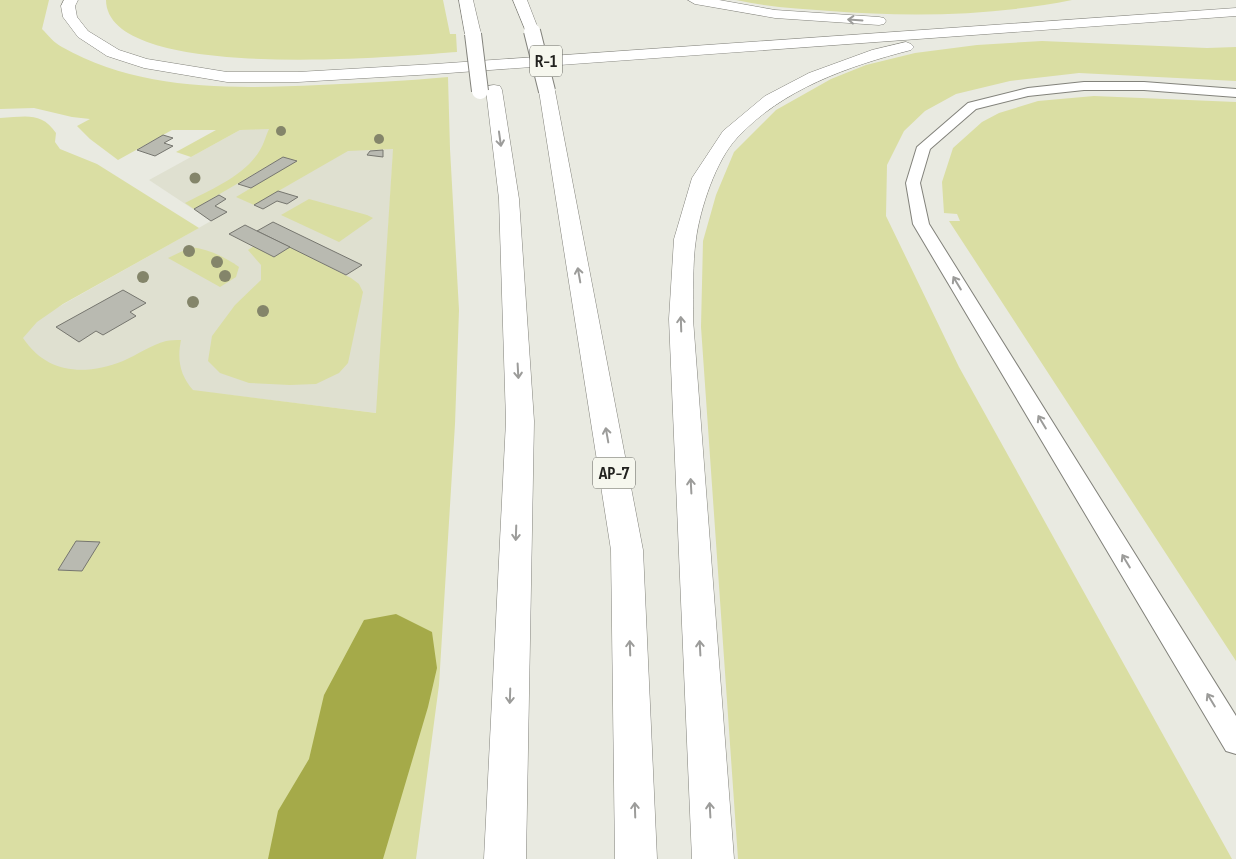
<svg xmlns="http://www.w3.org/2000/svg" width="1236" height="859" font-family="'Sofia Sans Condensed',sans-serif">
<style>
.built{fill:#dfe0d0}
.green{fill:#dadea3}
.forest{fill:#a5aa49}
.building{fill:#b9bab1;stroke:#76766f}
.lines{fill:none;stroke-linecap:round;stroke-linejoin:round}
.service-casing{stroke:#82827b;stroke-width:2}
.motorway-casing{stroke:#82827b;stroke-width:1}
.service{fill:#fff;fill-rule:evenodd}
.motorway{fill:#fff;fill-rule:evenodd}
.motorway-bridge-casing{stroke:#82827b;stroke-width:18;stroke-linecap:butt}
.motorway-bridge{stroke:#fff;stroke-width:16}
.tree{fill:#84856a}
.oneway{stroke:#9c9c9a}
.labels{text-anchor:middle;dominant-baseline:central;stroke-width:4;stroke-linejoin:round;paint-order:stroke}
.shield{fill:#f6f7ee;stroke:#62625d;stroke-width:1}
.shield-label{font-size:18px;font-weight:bold;fill:#22221f}
</style>
<rect width="100%" height="100%" fill="#e9eae1"/>
<polygon class="built" points="395,121 377,413 0,367 0,340 211,221 149,180 240,130"/>
<g class="green">
<path d="M 0,0 L 49,0 L 42,29 C 48,35 54,43 62,47 C 139,91 233,89 319,85 C 362,83 405,81 448,77 L 450,149 L 459,310 L 455,424 L 439,685 L 416,859 L 0,859 L 0,118 C 25,117 41,111 56,133 L 55,142 L 60,149 L 97,164 L 199,228 L 63,304 L 37,322 L 23,338 C 47,374 85,376 123,361 C 137,355 151,345 166,341 C 170,340 176,340 181,340 C 177,360 180,375 193,390 L 376,413 L 393,149 L 348,151 L 254,205 L 236,197 L 296,161 L 283,157 L 194,209 L 185,203 C 210,190 245,176 260,150 C 264,144 266,135 269,129 L 240,130 L 191,157 L 176,152 L 216,130 L 172,130 L 118,160 L 90,139 L 77,126 L 90,119 L 72,117 L 34,108 L 0,109 Z"/>
<path d="M 106,0 L 443,0 L 450,34 L 456,34 L 457,52 C 402,56 107,84 106,0 Z"/>
<path d="M 736,0 L 1072,0 C 993,16 910,17 830,11 C 799,9 767,7 736,0 Z"/>
<polygon points="1042,41 1207,48 1236,47 1236,81 1079,73 1010,81 956,94 925,111 904,131 887,165 886,216 959,367 1232,859 738,859 701,327 703,241 716,195 734,152 776,110 831,79 866,65 915,53 977,45"/>
<polygon points="1094,96 1236,102 1236,661 949,221 960,221 957,214 944,213 942,182 953,148 982,122 999,113 1038,101"/>
<polygon points="309,199 367,215 373,218 339,242 281,215"/>
<polygon points="254,246 274,257 290,247 351,278 359,284 363,292 348,363 339,373 316,384 290,385 249,383 220,373 208,361 212,336 235,305 261,280 261,265 248,250"/>
<path d="M 191,247 C 208,249 225,257 239,267 L 236,277 L 220,287 L 168,258 Z"/>
</g>
<polygon class="forest" points="396,614 432,632 437,668 428,707 383,859 268,859 278,811 309,759 324,695 364,620"/>
<g class="building">
<polygon points="163,135 173,138 164,143 173,146 155,156 137,150"/>
<polygon points="383,150 383,157 367,155 370,151"/>
<polygon points="283,157 297,161 251,188 238,184"/>
<polygon points="278,191 298,197 287,204 277,201 263,209 254,205"/>
<polygon points="219,195 226,199 215,206 227,212 211,221 194,209"/>
<polygon points="273,222 362,265 346,275 257,231"/>
<polygon points="245,225 257,231 290,247 274,257 229,234"/>
<polygon points="123,290 146,303 130,312 136,316 103,335 96,331 79,342 56,327"/>
<polygon points="76,541 100,542 82,571 58,570"/>
</g>
<g class="lines">
<defs>
<polygon id="service" points="1084,82 1144,82 1236,89 1236,97 1144,90 1084,90 1028,96 976,109 930,149 920,183 929,224 1236,716 1236,754 1226,751 913,224 906,183 917,147 968,103 1028,88"/>
<g id="motorway">
<polygon points="64,0 78,0 75,6 77,17 88,31 119,50 147,59 227,72 298,72 435,64 1236,8 1236,16 435,74 298,82 227,82 144,68 107,56 78,37 63,17 61,6"/>
<polygon points="459,0 473,0 481,34 478,37 468,37 465,34"/>
<polygon points="513,0 527,0 539,31 537,34 527,34"/>
<polygon points="688,0 719,0 775,10 879,17 884,18 886,21 884,24 879,25 775,18 695,4"/>
<path d="M 906,42 L 911,44 L 914,47 L 911,50 C 849,66 782,89 737,138 C 716,160 700,209 696,239 C 692,265 694,293 693,319 L 734,859 L 692,859 L 669,319 L 674,239 L 692,178 L 723,131 L 765,96 L 809,73 L 872,50 Z"/>
<polygon points="494,85 500,86 502,90 519,199 534,421 526,859 484,859 506,421 499,199 486,90 488,86"/>
<polygon points="547,86 553,87 555,91 643,550 657,859 615,859 611,550 539,91 541,87"/>
</g>
</defs>
<use href="#service" class="service-casing"/>
<use href="#motorway" class="motorway-casing"/>
<use href="#service" class="service"/>
<use href="#motorway" class="motorway"/>
<defs>
<g id="motorway-bridge">
<polyline points="532,31 547,91"/>
<polyline points="473,34 480,91"/>
</g>
</defs>
<use href="#motorway-bridge" class="motorway-bridge-casing"/>
<use href="#motorway-bridge" class="motorway-bridge"/>
</g>
<g class="tree">
<circle cx="281" cy="131" r="5"/>
<circle cx="379" cy="139" r="5"/>
<circle cx="195" cy="178" r="5.5"/>
<circle cx="189" cy="251" r="6"/>
<circle cx="217" cy="262" r="6"/>
<circle cx="225" cy="276" r="6"/>
<circle cx="143" cy="277" r="6"/>
<circle cx="193" cy="302" r="6"/>
<circle cx="263" cy="311" r="6"/>
</g>
<defs><path id="oneway-shaft" d="M-6 0H5M1.5-3L5.5 0L1.5 3" fill="none" stroke-width="1.6" stroke-linecap="round" stroke-linejoin="round" transform="scale(1.25)"/></defs>
<g class="oneway">
<use href="#oneway-shaft" transform="translate(855 20) rotate(-176)"/>
<use href="#oneway-shaft" transform="translate(500 139) rotate(82)"/>
<use href="#oneway-shaft" transform="translate(579 275) rotate(-100)"/>
<use href="#oneway-shaft" transform="translate(957 283) rotate(-121)"/>
<use href="#oneway-shaft" transform="translate(681 324) rotate(-92)"/>
<use href="#oneway-shaft" transform="translate(518 371) rotate(87)"/>
<use href="#oneway-shaft" transform="translate(1042 422) rotate(-121)"/>
<use href="#oneway-shaft" transform="translate(607 435) rotate(-100)"/>
<use href="#oneway-shaft" transform="translate(691 486) rotate(-93)"/>
<use href="#oneway-shaft" transform="translate(516 533) rotate(92)"/>
<use href="#oneway-shaft" transform="translate(1126 561) rotate(-121)"/>
<use href="#oneway-shaft" transform="translate(630 648) rotate(-92)"/>
<use href="#oneway-shaft" transform="translate(700 648) rotate(-93)"/>
<use href="#oneway-shaft" transform="translate(510 696) rotate(92)"/>
<use href="#oneway-shaft" transform="translate(1211 700) rotate(-121)"/>
<use href="#oneway-shaft" transform="translate(635 810) rotate(-92)"/>
<use href="#oneway-shaft" transform="translate(710 810) rotate(-93)"/>
</g>
<g class="labels">
<g class="shield">
<rect x="530" y="45.5" width="32" height="31" rx="4"/>
<rect x="593" y="457.5" width="42" height="31" rx="4"/>
</g>
<g class="shield-label">
<text x="546" y="61">R-1</text>
<text x="614" y="473">AP-7</text>
</g>
</g>
</svg>
